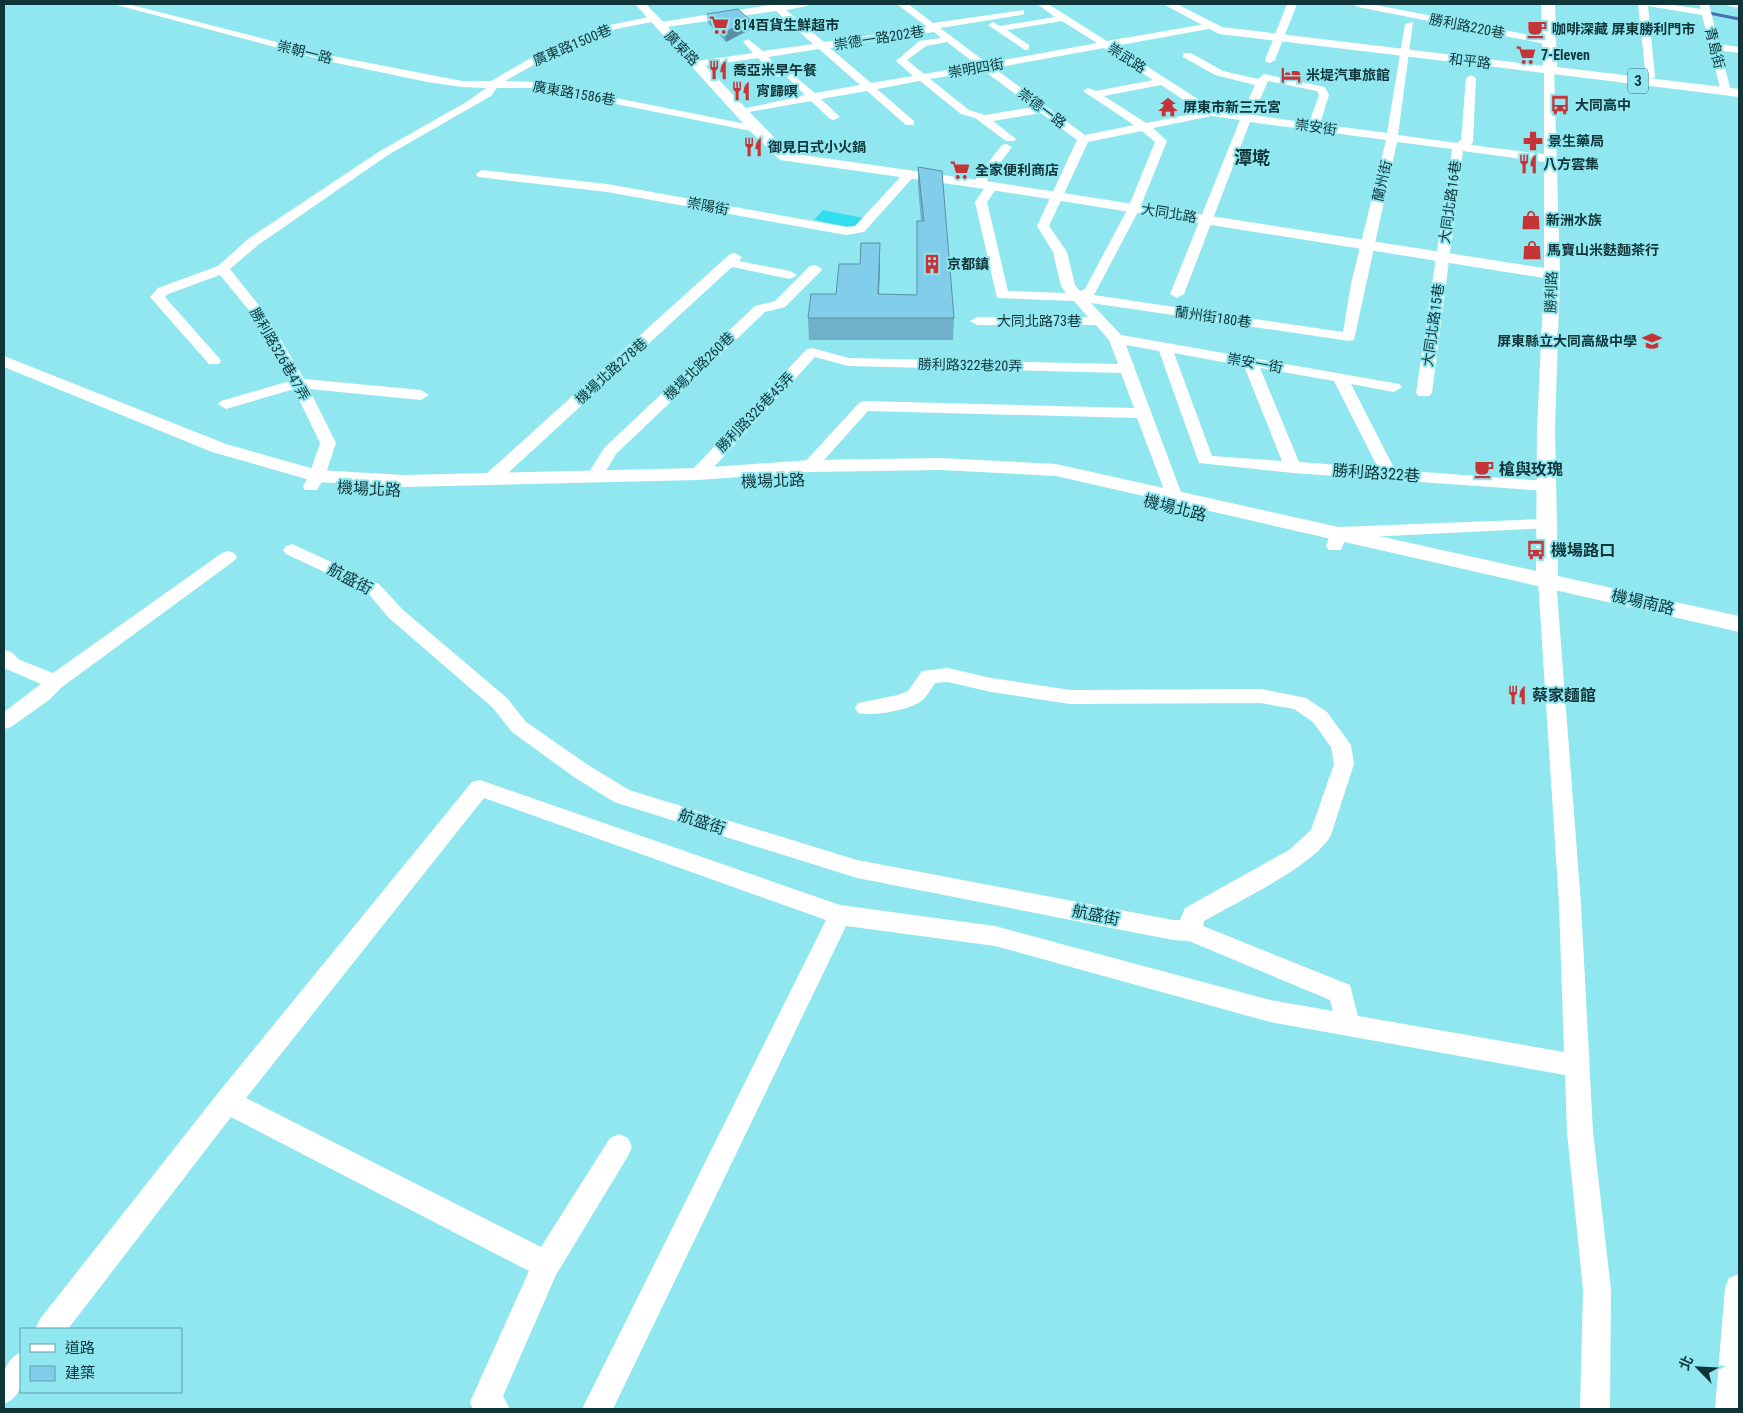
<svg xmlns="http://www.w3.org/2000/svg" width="1743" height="1413" font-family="'Roboto Condensed','Noto Sans TC',sans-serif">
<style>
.green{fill:#32deee}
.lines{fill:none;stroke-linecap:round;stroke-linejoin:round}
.stream{stroke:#4870b3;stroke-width:3}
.minor{fill:#fff;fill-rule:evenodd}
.tertiary{fill:#fff;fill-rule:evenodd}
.primary{fill:#fff;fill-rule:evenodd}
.wall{fill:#70b0c9}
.shaded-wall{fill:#5b90a4}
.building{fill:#82cdea;stroke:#5b90a4}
.labels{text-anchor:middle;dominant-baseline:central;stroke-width:4;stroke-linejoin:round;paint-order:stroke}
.far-poi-label{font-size:14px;font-weight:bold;fill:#0f3539;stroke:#90e7f0;text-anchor:start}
.far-street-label{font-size:14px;fill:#0f3539;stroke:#90e7f0}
.shield{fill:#90e7f0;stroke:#366a70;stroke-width:1}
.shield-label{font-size:15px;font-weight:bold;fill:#0f3539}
.poi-label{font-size:16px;font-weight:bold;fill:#0f3539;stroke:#90e7f0;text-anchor:start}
.street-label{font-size:16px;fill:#0f3539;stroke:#90e7f0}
.far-district-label{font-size:18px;font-weight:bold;fill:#0f3539;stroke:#90e7f0}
</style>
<rect width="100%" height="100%" fill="#90e7f0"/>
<polygon class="green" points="823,210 863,218 855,228 814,220"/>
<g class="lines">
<polyline class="stream" points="1704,12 1739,19"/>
<g class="minor">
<polygon points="113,4 128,4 328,55 462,81 491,81 536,55 610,25 654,16 659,19 657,21 616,29 544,59 505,81 536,82 756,126 762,129 756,132 536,88 497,88 491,96 388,155 258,245 230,269 265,313 304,379 421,390 429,395 421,400 309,389 336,443 325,476 317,490 305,490 303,486 309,476 320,443 294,389 226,409 218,404 221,401 290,381 252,314 220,275 168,294 165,297 219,358 221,361 219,364 209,364 150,297 158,288 218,266 248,239 380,151 468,101 486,88 462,87 427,82 327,61"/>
<path d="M 777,4 L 809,4 L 807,6 L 786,10 L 824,42 L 927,27 L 897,4 L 908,4 L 933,23 L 1024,10 L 1024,14 L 1021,15 L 940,28 L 987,63 L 1097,43 L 1062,21 L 1007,30 L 1029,45 L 1029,49 L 1025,50 L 988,25 L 993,22 L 1000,26 L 1055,17 L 1037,4 L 1048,4 L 1107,41 L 1211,23 L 1216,26 L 1214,28 L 1115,46 L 1215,110 L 1242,114 L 1255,85 L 1215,75 L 1183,57 L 1183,53 L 1191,53 L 1223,71 L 1258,79 L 1264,74 L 1325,87 L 1329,95 L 1320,124 L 1387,133 L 1405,24 L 1413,22 L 1398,135 L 1457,143 L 1461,140 L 1466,78 L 1471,75 L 1476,78 L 1473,142 L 1471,145 L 1551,155 L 1557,159 L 1551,163 L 1463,151 L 1432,393 L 1429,396 L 1419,396 L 1416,393 L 1452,149 L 1397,142 L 1354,340 L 1349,341 L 1091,303 L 1121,335 L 1399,384 L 1402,387 L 1394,392 L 1351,384 L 1395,470 L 1546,481 L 1552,482 L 1554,486 L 1552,490 L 1546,491 L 1293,473 L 1199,463 L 1159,351 L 1126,345 L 1182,495 L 1180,499 L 1168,499 L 1166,495 L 1137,418 L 868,411 L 816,469 L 804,469 L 802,466 L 804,463 L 859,403 L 864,401 L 1134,408 L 1121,373 L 848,366 L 815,357 L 704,478 L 692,478 L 690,474 L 692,470 L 807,349 L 812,348 L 849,358 L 1118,364 L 1109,340 L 1096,325 L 977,325 L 970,321 L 977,317 L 1088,317 L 1074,301 L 997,298 L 975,202 L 988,183 L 996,183 L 998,186 L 987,202 L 1008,291 L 1066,293 L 1061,286 L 1053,252 L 1037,226 L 1077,140 L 1041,113 L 993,121 L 1016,139 L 1014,141 L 1006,141 L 975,118 L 961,114 L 920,81 L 877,89 L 914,121 L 914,125 L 906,125 L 867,91 L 821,99 L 840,117 L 834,120 L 830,119 L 811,101 L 738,114 L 738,110 L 805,95 L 787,77 L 792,74 L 815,93 L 860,85 L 819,49 L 768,57 L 785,74 L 780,77 L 776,76 L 758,58 L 697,67 L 692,64 L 697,61 L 753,53 L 743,42 L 748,39 L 763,51 L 813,44 L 776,11 L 660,28 L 655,25 L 660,22 ZM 934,32 L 941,38 L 919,41 L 896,61 L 913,76 L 871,83 L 830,48 ZM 947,42 L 977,65 L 924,74 L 907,60 L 926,46 ZM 1104,48 L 1153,80 L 1096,91 L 1088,88 L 1083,91 L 1134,125 L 1085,135 L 994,68 ZM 983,70 L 1033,107 L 985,115 L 969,110 L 930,79 ZM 1268,81 L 1317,91 L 1319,95 L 1309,123 L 1253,115 ZM 1161,85 L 1202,112 L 1146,123 L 1104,96 ZM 1212,116 L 1240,120 L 1170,294 L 1177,298 L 1184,294 L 1250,122 L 1386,140 L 1351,284 L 1343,332 L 1094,295 L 1140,208 L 1167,141 L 1153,128 ZM 1142,131 L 1155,142 L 1128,208 L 1085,289 L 1080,291 L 1075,285 L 1067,252 L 1049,226 L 1088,142 ZM 1174,353 L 1244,366 L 1282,461 L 1212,456 ZM 1260,368 L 1334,381 L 1378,468 L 1299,462 Z"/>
<polygon points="1287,4 1297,4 1275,60 1270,63 1266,62 1265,60"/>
<polygon points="1353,4 1371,4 1550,39 1555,42 1550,45 1358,7"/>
<polygon points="1638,4 1667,4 1701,9 1699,4 1709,4 1719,44 1739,47 1739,53 1721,51 1731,92 1730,94 1726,95 1721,92 1702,15 1648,6 1655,76 1654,78 1646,78"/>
<polygon points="1726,4 1739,4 1739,8 1728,6"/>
<polygon points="1006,144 1012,147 982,187 974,187 972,184 974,181 1002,145"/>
<polygon points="482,170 607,184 846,227 855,226 906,171 910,170 916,174 864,232 846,235 607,192 478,177 476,174"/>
<polygon points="735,253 742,257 739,261 790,271 797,275 790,279 732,267 497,483 485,483 483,479 485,475 730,254"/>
<polygon points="815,265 822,269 820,272 785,307 765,312 616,454 600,481 588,481 586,477 604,448 755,306 775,301 810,266"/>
<polygon points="1546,519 1552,520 1555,524 1552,528 1346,538 1341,550 1329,550 1326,546 1332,529 1338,527"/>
<path d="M 292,544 L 379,584 L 403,610 L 507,698 L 526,722 L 588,765 L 629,790 L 857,860 L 1173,920 L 1180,920 L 1185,908 L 1289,850 L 1311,830 L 1334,764 L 1331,747 L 1313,722 L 1294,709 L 1261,703 L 1070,704 L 991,692 L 948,682 L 935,683 C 931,689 926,698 920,702 C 908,710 872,717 858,713 L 855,708 L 858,703 L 898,695 L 908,691 L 922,671 L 948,668 L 991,678 L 1070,690 L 1261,689 L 1306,698 L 1327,712 L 1351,745 L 1354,764 L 1331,835 C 1315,866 1236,902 1204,921 L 1203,926 L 1350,985 L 1358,1016 L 1564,1052 L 1559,904 L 1538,580 L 1541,576 L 1547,574 L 1553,576 L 1556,580 L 1581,904 L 1593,1132 L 1611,1290 L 1610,1409 L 1580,1409 L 1583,1290 L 1567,1132 L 1565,1075 L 1270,1022 L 995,946 L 846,926 L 613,1409 L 582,1409 L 826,920 L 484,798 L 246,1098 L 541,1247 L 610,1138 L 619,1134 L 628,1138 L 632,1147 L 628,1156 L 556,1275 L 503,1396 L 510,1409 L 473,1409 L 470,1402 L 529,1271 L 231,1117 L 68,1329 L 35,1329 L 40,1319 L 218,1093 L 472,782 L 480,780 L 840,905 L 995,926 L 1270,1000 L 1333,1011 L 1330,1000 L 1189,941 L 1173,940 L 857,878 L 614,802 L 574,777 L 512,732 L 493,708 L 389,618 L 367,592 L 286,554 L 283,550 L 286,546 Z"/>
<polygon points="228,551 234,553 237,557 234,561 62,687 49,700 11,727 4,729 4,712 41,684 4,668 4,650 11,652 20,660 53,673 222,553"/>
<polygon points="1739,1274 1739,1409 1715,1409 1725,1288 1729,1278"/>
<path d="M 21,1352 C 22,1374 27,1394 4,1404 C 3,1382 0,1362 21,1352 Z"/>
</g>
<polygon class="tertiary" points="635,4 646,4 789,153 992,182 1544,268 1544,73 1219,34 1163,4 1177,4 1222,27 1554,67 1560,274 1555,428 1558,576 1739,616 1739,632 1056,476 941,470 810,472 698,480 404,487 317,482 212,452 4,367 4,356 226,444 318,470 404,475 698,468 810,460 941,458 1056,464 1536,571 1537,428 1544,278 992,190 780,160 751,132"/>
<polygon class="primary" points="1541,4 1555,4 1557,67 1739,89 1739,97 1545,73 1543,70"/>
</g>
<g class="wall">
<polygon points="707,14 750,20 751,29 726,42 708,23"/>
<polygon points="918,167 954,318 953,340 809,340 808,318 836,294 880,264 879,294 917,295 917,221 921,221 918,187"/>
</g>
<g class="shaded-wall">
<polygon points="750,20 751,29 726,42 725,32"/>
<polygon points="880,243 880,264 878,315 878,294"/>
</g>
<g class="building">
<polygon points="738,9 750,20 725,32 707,14"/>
<polygon points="918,167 942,171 954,318 808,318 811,294 836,294 839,264 860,264 861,243 880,243 878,294 917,295 917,221 924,221"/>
</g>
<defs>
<symbol id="supermarket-bare" viewBox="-9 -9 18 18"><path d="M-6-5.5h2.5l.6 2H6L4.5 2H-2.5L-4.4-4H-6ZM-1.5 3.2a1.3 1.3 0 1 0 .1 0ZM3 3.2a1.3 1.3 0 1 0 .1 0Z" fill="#c53538" stroke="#90e7f0" stroke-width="2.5" paint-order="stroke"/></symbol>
<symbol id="cafe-bare" viewBox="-9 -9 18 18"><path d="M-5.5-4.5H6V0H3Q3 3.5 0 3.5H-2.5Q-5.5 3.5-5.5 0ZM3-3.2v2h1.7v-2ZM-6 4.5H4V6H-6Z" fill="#c53538" stroke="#90e7f0" stroke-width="2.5" paint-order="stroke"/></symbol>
<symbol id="restaurant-bare" viewBox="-9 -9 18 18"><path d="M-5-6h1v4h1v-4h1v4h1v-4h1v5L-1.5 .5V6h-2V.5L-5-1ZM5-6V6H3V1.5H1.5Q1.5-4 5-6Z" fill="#c53538" stroke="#90e7f0" stroke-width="2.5" paint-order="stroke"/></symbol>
<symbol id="hotel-bare" viewBox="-9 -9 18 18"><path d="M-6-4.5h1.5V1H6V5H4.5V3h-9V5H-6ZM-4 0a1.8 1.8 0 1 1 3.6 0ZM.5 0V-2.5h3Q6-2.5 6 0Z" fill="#c53538" stroke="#90e7f0" stroke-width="2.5" paint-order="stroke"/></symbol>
<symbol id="bus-bare" viewBox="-9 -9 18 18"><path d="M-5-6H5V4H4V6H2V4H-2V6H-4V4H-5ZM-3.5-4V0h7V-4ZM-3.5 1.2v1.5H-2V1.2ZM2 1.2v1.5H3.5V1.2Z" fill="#c53538" stroke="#90e7f0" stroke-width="2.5" paint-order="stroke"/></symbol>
<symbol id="temple-bare" viewBox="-9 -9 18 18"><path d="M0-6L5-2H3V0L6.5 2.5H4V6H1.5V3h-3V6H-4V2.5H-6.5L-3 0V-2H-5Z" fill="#c53538" stroke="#90e7f0" stroke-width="2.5" paint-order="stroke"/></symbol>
<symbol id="pharmacy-bare" viewBox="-9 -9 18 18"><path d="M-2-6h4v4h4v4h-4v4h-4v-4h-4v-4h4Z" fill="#c53538" stroke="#90e7f0" stroke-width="2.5" paint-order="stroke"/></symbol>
<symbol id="shop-bare" viewBox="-9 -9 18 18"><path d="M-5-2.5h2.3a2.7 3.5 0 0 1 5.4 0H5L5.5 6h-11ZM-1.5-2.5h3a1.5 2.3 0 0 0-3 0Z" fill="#c53538" stroke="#90e7f0" stroke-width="2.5" paint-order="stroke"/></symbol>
<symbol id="building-bare" viewBox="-9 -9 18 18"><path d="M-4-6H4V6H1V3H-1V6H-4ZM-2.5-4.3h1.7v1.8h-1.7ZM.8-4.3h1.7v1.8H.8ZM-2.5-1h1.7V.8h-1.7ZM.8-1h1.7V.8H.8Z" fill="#c53538" stroke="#90e7f0" stroke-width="2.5" paint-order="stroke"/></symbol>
<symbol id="school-bare" viewBox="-9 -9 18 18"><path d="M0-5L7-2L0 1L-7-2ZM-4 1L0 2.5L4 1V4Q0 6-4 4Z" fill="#c53538" stroke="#90e7f0" stroke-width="2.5" paint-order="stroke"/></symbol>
</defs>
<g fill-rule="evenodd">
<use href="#supermarket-bare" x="705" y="11" width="28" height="28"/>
<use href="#cafe-bare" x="1523" y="15" width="28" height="28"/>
<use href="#supermarket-bare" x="1512" y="41" width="28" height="28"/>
<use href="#restaurant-bare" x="704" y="56" width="28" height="28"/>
<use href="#hotel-bare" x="1277" y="61" width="28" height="28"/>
<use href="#restaurant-bare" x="727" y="77" width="28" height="28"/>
<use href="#bus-bare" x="1546" y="91" width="28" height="28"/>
<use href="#temple-bare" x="1154" y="93" width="28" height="28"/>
<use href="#pharmacy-bare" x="1519" y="127" width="28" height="28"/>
<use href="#restaurant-bare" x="739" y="133" width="28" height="28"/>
<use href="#restaurant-bare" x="1514" y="150" width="28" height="28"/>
<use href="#supermarket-bare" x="946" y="156" width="28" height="28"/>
<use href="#shop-bare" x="1517" y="206" width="28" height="28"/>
<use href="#shop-bare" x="1518" y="236" width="28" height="28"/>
<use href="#building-bare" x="918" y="250" width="28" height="28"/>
<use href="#school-bare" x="1638" y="327" width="28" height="28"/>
<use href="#cafe-bare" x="1470" y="455" width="28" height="28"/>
<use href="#bus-bare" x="1522" y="536" width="28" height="28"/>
<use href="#restaurant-bare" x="1503" y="681" width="28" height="28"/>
</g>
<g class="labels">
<g class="far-poi-label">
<text x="734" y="25">814百貨生鮮超市</text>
<text x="1552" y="29">咖啡深藏 屏東勝利門市</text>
<text x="1541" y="55">7-Eleven</text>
<text x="733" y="70">喬亞米早午餐</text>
<text x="1306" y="75">米堤汽車旅館</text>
<text x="756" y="91">宵歸暝</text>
<text x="1575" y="105">大同高中</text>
<text x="1183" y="107">屏東市新三元宮</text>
<text x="1548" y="141">景生藥局</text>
<text x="768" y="147">御見日式小火鍋</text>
<text x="1543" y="164">八方雲集</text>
<text x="975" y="170">全家便利商店</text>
<text x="1546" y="220">新洲水族</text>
<text x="1547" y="250">馬寶山米麩麵茶行</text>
<text x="947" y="264">京都鎮</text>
<text x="1637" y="341" text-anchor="end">屏東縣立大同高級中學</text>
</g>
<g class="far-street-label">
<text transform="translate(1467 26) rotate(11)">勝利路220巷</text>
<text transform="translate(879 38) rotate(-9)">崇德一路202巷</text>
<text transform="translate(572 45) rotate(-23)">廣東路1500巷</text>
<text transform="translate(682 48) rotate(46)">廣東路</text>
<text transform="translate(1715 48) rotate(76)">青島街</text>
<text transform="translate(305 52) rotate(14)">崇朝一路</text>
<text transform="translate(1127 58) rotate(33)">崇武路</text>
<text transform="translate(1470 61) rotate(7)">和平路</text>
<text transform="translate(976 68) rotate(-10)">崇明四街</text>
<text transform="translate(574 93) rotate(10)">廣東路1586巷</text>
<text transform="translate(1042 108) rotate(37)">崇德一路</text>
<text transform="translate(1316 127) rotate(8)">崇安街</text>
<text transform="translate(1382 181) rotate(-77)">蘭州街</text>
<text transform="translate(1450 202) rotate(-82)">大同北路16巷</text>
<text transform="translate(708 206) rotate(11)">崇陽街</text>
<text transform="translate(1169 213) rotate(9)">大同北路</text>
<text transform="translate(1551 292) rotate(-88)">勝利路</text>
<text transform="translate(1213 317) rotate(8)">蘭州街180巷</text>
<text x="1039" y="321">大同北路73巷</text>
<text transform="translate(1433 325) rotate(-82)">大同北路15巷</text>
<text transform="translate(280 354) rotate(60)">勝利路326巷47弄</text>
<text transform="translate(1255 363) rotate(10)">崇安一街</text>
<text transform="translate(970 365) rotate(1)">勝利路322巷20弄</text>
<text transform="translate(699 366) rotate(-44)">機場北路260巷</text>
<text transform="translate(611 371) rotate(-42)">機場北路278巷</text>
<text transform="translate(755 412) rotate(-46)">勝利路326巷45弄</text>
</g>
<rect class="shield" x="1628" y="68.5" width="20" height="25" rx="4"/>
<g class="shield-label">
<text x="1638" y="81">3</text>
</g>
<g class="poi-label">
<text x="1499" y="469">槍與玫瑰</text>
<text x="1551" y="550">機場路口</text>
<text x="1532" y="695">蔡家麵館</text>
</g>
<g class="street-label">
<text transform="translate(1376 473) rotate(4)">勝利路322巷</text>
<text transform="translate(773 481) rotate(-2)">機場北路</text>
<text transform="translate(369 489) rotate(3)">機場北路</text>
<text transform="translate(1175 508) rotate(14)">機場北路</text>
<text transform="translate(350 579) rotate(28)">航盛街</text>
<text transform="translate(1643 602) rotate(13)">機場南路</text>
<text transform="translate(702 822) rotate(18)">航盛街</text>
<text transform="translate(1096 915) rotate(11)">航盛街</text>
</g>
<g class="far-district-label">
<text x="1252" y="157">潭墘</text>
</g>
</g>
<rect width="1743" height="1413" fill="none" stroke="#0f3539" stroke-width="10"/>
<rect x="20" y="1328" width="162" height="65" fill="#90e7f0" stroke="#5ca0a7"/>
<rect x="30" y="1344" width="25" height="8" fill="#ffffff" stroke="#5ca0a7"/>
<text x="65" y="1353" font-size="15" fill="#0f3539">道路</text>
<rect x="30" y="1366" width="25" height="15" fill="#82cdea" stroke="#5ca0a7"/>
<text x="65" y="1378" font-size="15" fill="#0f3539">建築</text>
<g transform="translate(1698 1368) rotate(294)" stroke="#90e7f0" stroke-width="4" paint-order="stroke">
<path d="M0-4L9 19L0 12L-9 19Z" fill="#0f3539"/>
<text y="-8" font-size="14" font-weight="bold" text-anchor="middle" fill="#0f3539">北</text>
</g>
</svg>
